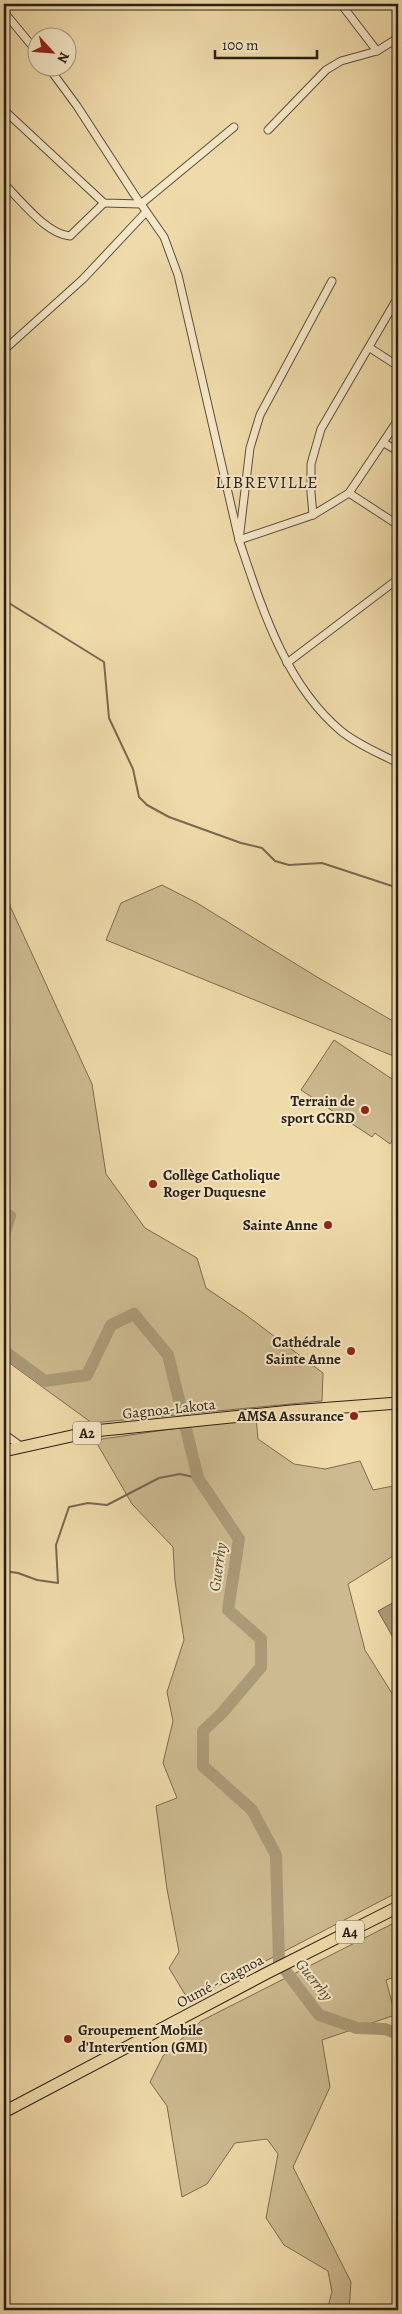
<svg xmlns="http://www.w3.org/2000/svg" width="402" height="2314" font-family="Alegreya,serif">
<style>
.green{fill:#cdba90;stroke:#7a6c53}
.water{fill:#ab9a77;stroke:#776950}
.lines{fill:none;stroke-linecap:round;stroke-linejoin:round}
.stream{stroke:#776950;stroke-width:2}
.river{stroke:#ab9a77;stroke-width:12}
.minor-casing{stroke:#5a4e3b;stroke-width:9}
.primary-casing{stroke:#281f16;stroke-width:13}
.minor{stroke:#f5e7c7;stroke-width:7}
.primary{stroke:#efdaa9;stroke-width:11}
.poi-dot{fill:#8f2418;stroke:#f5e7c7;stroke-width:2}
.labels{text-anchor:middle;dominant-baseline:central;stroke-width:4;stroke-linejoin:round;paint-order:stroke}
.shield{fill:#f5e7c7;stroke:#665b4b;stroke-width:1}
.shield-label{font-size:14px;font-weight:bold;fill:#281f16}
.poi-label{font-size:15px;font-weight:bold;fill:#281f16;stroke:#f5e7c7;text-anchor:end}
.street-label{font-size:15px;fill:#281f16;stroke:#f5e7c7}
.water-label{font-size:16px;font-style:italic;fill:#564a38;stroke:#f5e7c7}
.quarter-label{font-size:18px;letter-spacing:1px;fill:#281f16;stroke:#f5e7c7}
</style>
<rect width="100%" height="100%" fill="#efdaa9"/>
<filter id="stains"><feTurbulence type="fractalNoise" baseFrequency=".004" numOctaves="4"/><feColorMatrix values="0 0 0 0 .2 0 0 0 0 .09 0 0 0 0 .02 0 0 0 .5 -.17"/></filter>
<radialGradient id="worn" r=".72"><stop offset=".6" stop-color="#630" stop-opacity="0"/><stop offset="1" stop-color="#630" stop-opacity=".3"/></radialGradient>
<g class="green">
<polygon points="4,864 10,906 92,1084 106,1174 145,1228 197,1258 206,1288 246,1315 323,1373 322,1401 92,1423 4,1359"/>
<polygon points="162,885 197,903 317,977 398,1024 398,1055 391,1055 106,940 121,903"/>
<polygon points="334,1040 398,1083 398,1131 390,1144 375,1133 372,1137 301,1090"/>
<polygon points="256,1417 258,1439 294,1464 325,1469 360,1461 373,1490 398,1485 398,1553 348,1584 365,1650 398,1703 398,1892 189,2001 169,1968 179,1952 167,1889 156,1806 177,1798 163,1763 173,1721 167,1692 184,1640 175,1581 173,1547 132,1504 95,1440"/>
<polygon points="392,1924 398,1939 398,1976 386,1980 395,2015 322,2040 330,2087 293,2167 351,2282 349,2310 327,2310 332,2292 328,2271 284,2245 266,2218 278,2154 267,2139 235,2143 207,2184 182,2197 167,2106 150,2082 163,2056 201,2021"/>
</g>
<polygon class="water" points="394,1602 398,1610 398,1639 395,1641 378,1611"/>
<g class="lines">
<g class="stream">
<polyline points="4,600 104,662 109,718 133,769 139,797 147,805 169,817 241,843 262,848 275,861 289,865 322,863 398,888"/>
<polyline points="4,1571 18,1573 37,1580 58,1583 56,1545 69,1507 88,1503 107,1505 159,1478 180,1474 198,1478"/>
</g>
<g class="river">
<polyline points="4,1214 10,1216 4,1234"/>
<polyline points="4,1351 45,1381 87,1375 111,1325 134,1314 168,1355 198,1478 239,1539 228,1610 261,1639 261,1667 222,1713 203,1731 203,1766 252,1810 276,1855 279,1962 319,2015 357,2028 385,2029 398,2034"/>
</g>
<defs>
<g id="minor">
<polyline points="341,4 377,51"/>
<polyline points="4,9 11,4"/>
<polyline points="4,12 38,53"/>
<path d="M 49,68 L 77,106 L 134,194 L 164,237 L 178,275 L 239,540 C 262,608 285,684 341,731 C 358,745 379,753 398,763"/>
<polyline points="4,110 104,203 141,204 234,127"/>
<polyline points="268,130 326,70 341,61 377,51 398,38"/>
<path d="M 4,184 C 21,200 46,234 70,236 L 104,203"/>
<polyline points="332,281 260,415 250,448 239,540 313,515 349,493 398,420"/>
<polyline points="370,348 398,366"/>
<polyline points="4,350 83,279 146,212"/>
<polyline points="384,443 398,451"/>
<polyline points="349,493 398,525"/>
<polyline points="313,515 311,493 311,464 321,429 398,297"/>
<polyline points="287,663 398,579"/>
<polyline points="4,1434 22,1447"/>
</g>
<g id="primary">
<polyline points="4,1451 94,1431 291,1411 398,1403"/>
<polyline points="4,2112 267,1973 398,1907"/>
</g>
</defs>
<use href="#minor" class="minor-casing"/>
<use href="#primary" class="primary-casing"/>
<use href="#minor" class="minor"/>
<use href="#primary" class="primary"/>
</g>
<g class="poi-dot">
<circle cx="365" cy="1110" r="5"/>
<circle cx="153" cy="1184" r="5"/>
<circle cx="328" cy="1225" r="5"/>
<circle cx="351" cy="1351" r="5"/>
<circle cx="354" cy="1416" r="5"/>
<circle cx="68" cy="2039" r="5"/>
</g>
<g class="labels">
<g class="shield">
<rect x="73" y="1421.5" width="28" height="23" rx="4"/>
<rect x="336" y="1920.5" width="28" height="23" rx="4"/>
</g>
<g class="shield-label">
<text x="87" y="1433">A2</text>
<text x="350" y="1932">A4</text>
</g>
<g class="poi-label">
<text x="355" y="1101">Terrain de<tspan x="355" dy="17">sport CCRD</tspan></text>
<text x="163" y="1175" text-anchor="start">Collège Catholique<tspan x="163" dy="17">Roger Duquesne</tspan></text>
<text x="318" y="1225">Sainte Anne</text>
<text x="341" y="1342">Cathédrale<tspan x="341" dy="17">Sainte Anne</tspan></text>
<text x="344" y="1416">AMSA Assurance</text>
<text x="78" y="2030" text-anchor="start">Groupement Mobile<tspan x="78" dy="17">d'Intervention (GMI)</tspan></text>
</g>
<g class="street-label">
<text transform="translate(169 1409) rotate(-6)">Gagnoa-Lakota</text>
<text transform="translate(220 1981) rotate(-28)">Oumé - Gagnoa</text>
</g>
<g class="water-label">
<text transform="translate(218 1567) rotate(-82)">Guerrhy</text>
<text transform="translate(314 1980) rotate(51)">Guerrhy</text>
</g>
<g class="quarter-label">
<text x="267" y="482">LIBREVILLE</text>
</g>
</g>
<rect width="402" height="2314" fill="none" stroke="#efdaa9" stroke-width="20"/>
<rect x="5" y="5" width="392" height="2304" fill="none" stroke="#281f16" stroke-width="2.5"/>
<rect x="10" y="10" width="382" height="2294" fill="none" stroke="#281f16"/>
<g transform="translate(52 52) rotate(116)"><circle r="24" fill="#f5e7c7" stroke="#a39780"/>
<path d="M0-4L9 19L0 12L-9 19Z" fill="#8f2418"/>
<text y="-8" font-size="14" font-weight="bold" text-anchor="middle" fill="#281f16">N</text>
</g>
<path d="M215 50v8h102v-8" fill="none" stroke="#281f16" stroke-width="2.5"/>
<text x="222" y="50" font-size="15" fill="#281f16" stroke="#f5e7c7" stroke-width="4" paint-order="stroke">100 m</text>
<rect width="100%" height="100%" filter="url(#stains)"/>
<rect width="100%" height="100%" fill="url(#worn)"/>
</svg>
